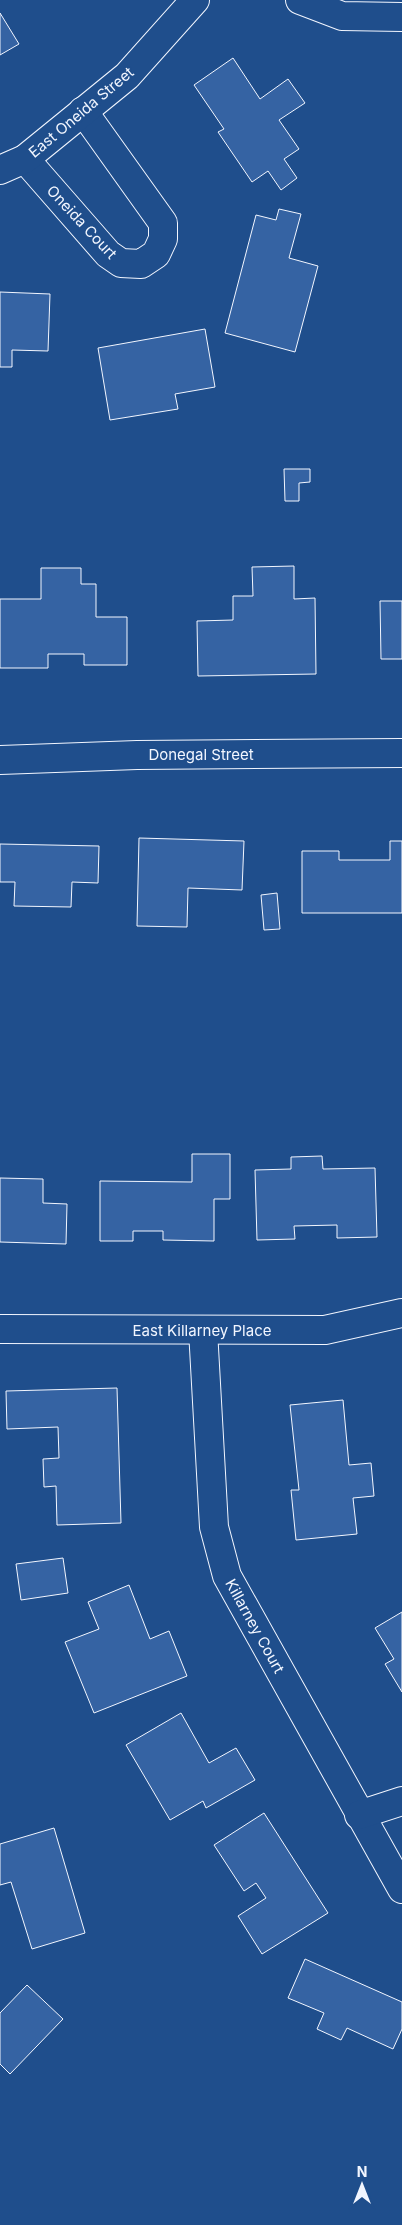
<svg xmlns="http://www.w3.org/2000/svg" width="402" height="2225" font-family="Inter,sans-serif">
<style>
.building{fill:#3563a3;stroke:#f2f6ff}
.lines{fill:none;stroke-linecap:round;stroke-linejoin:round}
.street-casing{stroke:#f2f6ff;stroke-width:30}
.street{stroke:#1f4e8c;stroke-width:28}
.labels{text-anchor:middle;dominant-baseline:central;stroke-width:4;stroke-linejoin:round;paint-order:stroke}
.street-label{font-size:15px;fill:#f2f6ff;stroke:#1f4e8c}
</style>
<rect width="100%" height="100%" fill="#1f4e8c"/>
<g class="building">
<polygon points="0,13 19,44 0,55"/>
<polygon points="233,58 260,99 288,79 305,103 279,120 299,149 284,159 297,178 281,190 268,171 252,182 218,132 224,129 194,85"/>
<polygon points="279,209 301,214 289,258 318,266 295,352 225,333 256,215 276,220"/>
<polygon points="0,292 50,294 48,351 12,350 12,367 0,367"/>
<polygon points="205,329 215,387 175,394 178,409 110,420 98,348"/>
<polygon points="284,469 310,469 310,482 299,483 299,501 285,501"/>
<polygon points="294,566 294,599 315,598 316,674 198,676 197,621 233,620 233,596 253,596 252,567"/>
<polygon points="41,568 81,568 81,584 96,584 96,617 127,617 127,665 84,665 84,654 48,654 48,668 0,668 0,599 41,599"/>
<polygon points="380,601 402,601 402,659 381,659"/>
<polygon points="139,838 244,841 242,890 188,888 187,927 137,926"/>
<polygon points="390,841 402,841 402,913 302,913 302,851 339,851 339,860 390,860"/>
<polygon points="0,844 99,846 98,883 72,882 71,907 14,906 15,882 0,882"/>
<polygon points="277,893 280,929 264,930 261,895"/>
<polygon points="192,1154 230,1154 230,1199 214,1199 214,1241 163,1240 163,1231 133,1231 133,1241 100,1241 100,1181 192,1182"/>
<polygon points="322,1156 323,1169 375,1168 377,1237 337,1238 337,1225 294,1226 295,1239 257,1240 255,1170 291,1169 291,1157"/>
<polygon points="0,1178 43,1179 43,1203 67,1204 66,1244 0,1242"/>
<polygon points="117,1388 121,1523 57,1525 56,1486 44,1487 43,1459 59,1458 58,1427 7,1429 6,1391"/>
<polygon points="343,1400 349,1465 371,1463 374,1496 353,1498 357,1534 296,1540 291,1490 299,1490 290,1405"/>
<polygon points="63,1558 68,1593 21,1600 16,1564"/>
<polygon points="129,1585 150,1639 169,1631 187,1676 94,1713 65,1642 99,1629 88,1602"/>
<polygon points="402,1612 402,1692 385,1664 394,1659 375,1628"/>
<polygon points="181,1713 209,1763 236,1748 255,1780 206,1808 203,1801 170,1820 126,1745"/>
<polygon points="264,1813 328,1913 262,1954 238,1916 266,1898 256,1883 244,1891 214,1845"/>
<polygon points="54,1828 85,1933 32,1949 11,1882 0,1885 0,1844"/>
<polygon points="305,1959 402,2002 402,2029 393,2049 347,2028 341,2040 317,2029 324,2013 288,1998"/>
<polygon points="27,1985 63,2019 10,2074 0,2064 0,2013"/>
</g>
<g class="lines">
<defs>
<g id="street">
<polyline points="300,0 342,16 402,17"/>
<polyline points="25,159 108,254 121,263 141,264 156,254 163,239 163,223 83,111"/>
<polyline points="0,170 25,159 127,76 195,0"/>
<polyline points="0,760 137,755 402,753"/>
<polyline points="0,1329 325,1330 402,1313"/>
<polyline points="203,1330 214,1527 227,1576 402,1889"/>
<polyline points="359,1815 402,1801"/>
</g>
</defs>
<use href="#street" class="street-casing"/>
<use href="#street" class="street"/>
</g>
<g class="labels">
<g class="street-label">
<text transform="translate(81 112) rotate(-40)">East Oneida Street</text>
<text transform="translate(82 222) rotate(47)">Oneida Court</text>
<text x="201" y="754">Donegal Street</text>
<text x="202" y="1330">East Killarney Place</text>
<text transform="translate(255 1626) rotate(61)">Killarney Court</text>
</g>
</g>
<g transform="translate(362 2185)" stroke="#1f4e8c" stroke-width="4" paint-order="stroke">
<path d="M0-4L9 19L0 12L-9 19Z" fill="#f2f6ff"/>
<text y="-8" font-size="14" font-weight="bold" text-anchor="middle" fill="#f2f6ff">N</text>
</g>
</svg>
